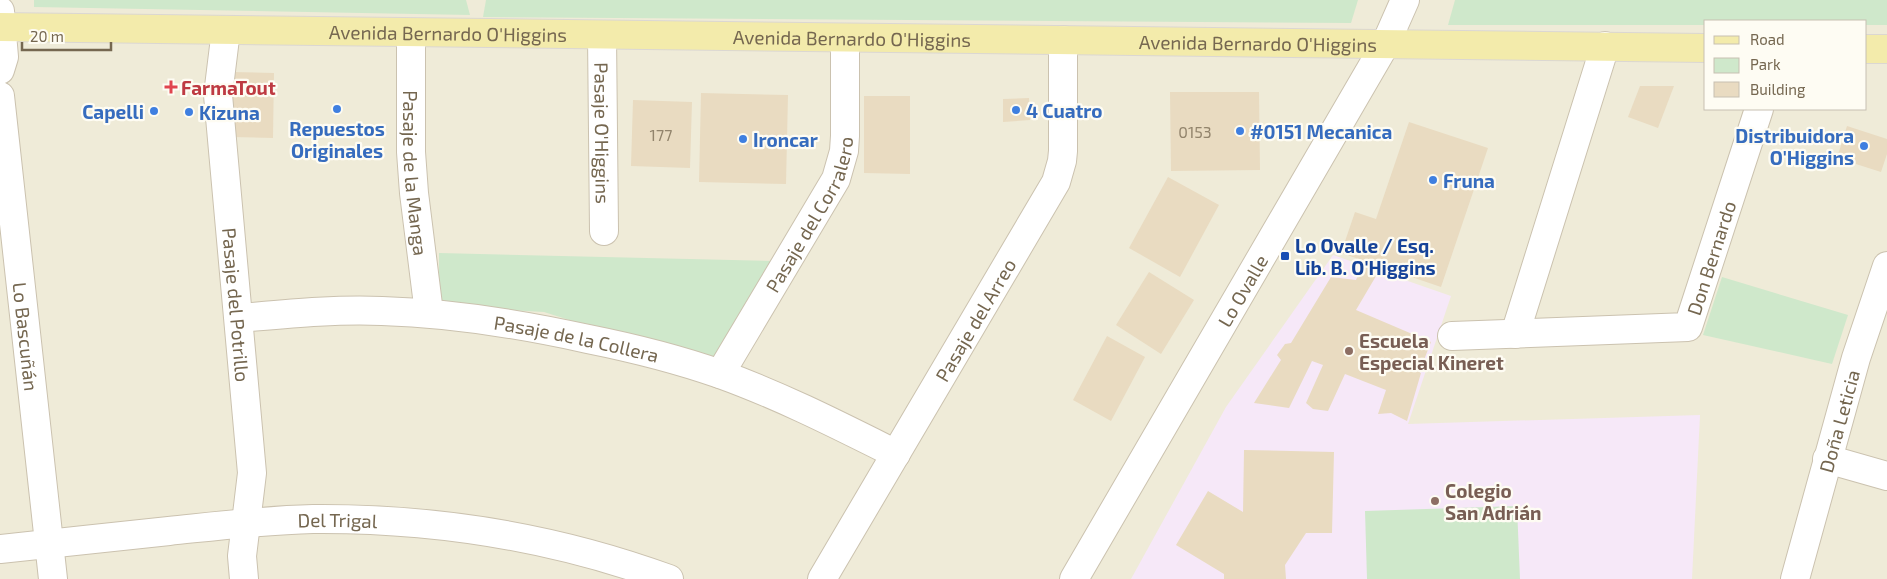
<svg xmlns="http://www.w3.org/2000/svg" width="1887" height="579" font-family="'Exo 2',sans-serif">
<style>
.residential{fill:#efebd8;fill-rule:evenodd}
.education{fill:#f6e8f8}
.green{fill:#cfe8cb}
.building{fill:#e9dbc1}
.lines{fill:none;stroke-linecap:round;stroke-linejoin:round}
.minor-casing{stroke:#cbc2af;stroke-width:30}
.major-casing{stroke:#dbd7d2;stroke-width:30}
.minor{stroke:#fff;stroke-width:28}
.major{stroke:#f3ebab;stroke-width:28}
.health-dot{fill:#e0444e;stroke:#fefcf3;stroke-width:2}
.shop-dot{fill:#3f7fe0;stroke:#fefcf3;stroke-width:2}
.transit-dot{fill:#1a4fb4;stroke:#fefcf3;stroke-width:2}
.education-dot{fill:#8d6e63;stroke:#fefcf3;stroke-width:2}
.labels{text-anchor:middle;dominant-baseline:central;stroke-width:4.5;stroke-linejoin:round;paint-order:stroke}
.number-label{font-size:16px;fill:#92846c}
.street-label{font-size:19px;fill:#756750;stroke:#fefcf3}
.health-label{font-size:19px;font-weight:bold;fill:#be3a42;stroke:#fefcf3;text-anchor:start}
.shop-label{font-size:19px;font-weight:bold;fill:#366cbe;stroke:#fefcf3;text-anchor:start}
.transit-label{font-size:19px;font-weight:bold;fill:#164399;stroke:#fefcf3;text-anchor:start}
.education-label{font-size:19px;font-weight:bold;fill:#785e54;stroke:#fefcf3;text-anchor:start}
</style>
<rect width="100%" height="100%" fill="#fbf9ec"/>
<path class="residential" d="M 0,0 L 1887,0 L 1887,579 L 0,579 ZM 1706,21 L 1866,21 L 1866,109 L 1706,109 Z"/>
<polygon class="education" points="1333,255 1451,296 1408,424 1700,415 1692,579 1131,579 1226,407"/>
<g class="green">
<polygon points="34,0 466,0 470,15 34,7"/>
<polygon points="486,0 1358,0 1351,23 483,17"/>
<polygon points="1455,0 1887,0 1887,25 1866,25 1866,21 1706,21 1706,25 1448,25"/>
<polygon points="439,253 777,261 714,366 544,312 439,306"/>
<polygon points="1722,277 1848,315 1832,364 1703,335"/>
<polygon points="1517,506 1520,579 1367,579 1365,511"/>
</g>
<g class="building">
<polygon points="231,72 274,73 273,138 230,137"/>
<polygon points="1640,86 1674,86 1658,128 1628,117"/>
<polygon points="1170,92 1259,92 1260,170 1171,171"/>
<polygon points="701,93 788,95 786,184 699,182"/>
<polygon points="864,96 910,96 910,174 864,173"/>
<polygon points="1029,98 1030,120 1003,122 1003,99"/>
<polygon points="633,100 692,102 690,168 631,166"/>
<polygon points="1409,122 1488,148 1441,287 1341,253 1355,212 1376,219"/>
<polygon points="1847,126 1887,139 1887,154 1881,172 1837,158"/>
<polygon points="1168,177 1219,205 1180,277 1129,248"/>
<polygon points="1362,266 1379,271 1356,310 1431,342 1422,365 1411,361 1411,367 1421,373 1407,421 1391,413 1378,414 1386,390 1345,374 1328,411 1313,409 1306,403 1323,365 1312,361 1289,408 1254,403 1281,360 1277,355 1285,344 1291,343 1331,277 1356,280"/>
<polygon points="1149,272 1194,300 1161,354 1116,325"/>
<polygon points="1107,336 1145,357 1111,421 1073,400"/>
<polygon points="1244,450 1334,452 1332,533 1306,533 1285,565 1286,579 1224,579 1224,574 1176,545 1208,491 1243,512"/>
</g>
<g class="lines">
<defs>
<g id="minor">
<polyline points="0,11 4,57 0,70"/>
<path id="s1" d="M 226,30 L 218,95 L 252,473 L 242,556 L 244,579"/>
<path id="s2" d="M 411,33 L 411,152 L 414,193 L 429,313"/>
<path id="s3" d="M 602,35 L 604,231"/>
<path id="s4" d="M 0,96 L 53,579"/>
<path id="s5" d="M 239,318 C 286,314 334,309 382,311 C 452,313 520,324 588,339 C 633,348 677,359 720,374 C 781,396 838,425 896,454"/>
<polyline points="1515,334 1605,46"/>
<path id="s6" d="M 1452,336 L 1688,327 L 1759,109"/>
<path id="s7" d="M 720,374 L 836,179 L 844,151 L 845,136 L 845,38"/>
<polyline points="1827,459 1887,476"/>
<path id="s8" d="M 0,549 C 56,543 113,537 169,531 C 217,526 265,520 313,519 C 435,518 554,537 669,579"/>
<path id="s9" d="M 822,579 L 1056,182 L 1062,161 L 1063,151 L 1063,40"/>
<path id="s10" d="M 1074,579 L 1386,43 L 1405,0"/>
<path id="s11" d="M 1795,579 L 1856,358 L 1887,266"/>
</g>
<g id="major">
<path id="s12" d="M 0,27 L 1706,48"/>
<polyline points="1866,49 1887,49"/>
</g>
</defs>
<use href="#minor" class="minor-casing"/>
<use href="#major" class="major-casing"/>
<use href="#minor" class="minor"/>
<use href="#major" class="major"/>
</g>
<path class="health-dot" d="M168.5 79.5h5v5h5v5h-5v5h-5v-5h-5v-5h5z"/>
<g class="shop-dot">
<circle cx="337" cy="109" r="5"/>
<circle cx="1016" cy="110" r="5"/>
<circle cx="154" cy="111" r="5"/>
<circle cx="189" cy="112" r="5"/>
<circle cx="1240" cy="131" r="5"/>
<circle cx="743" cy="139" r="5"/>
<circle cx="1864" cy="146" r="5"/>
<circle cx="1433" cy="180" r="5"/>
</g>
<rect class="transit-dot" x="1280" y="251" width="10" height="10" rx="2.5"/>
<g class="education-dot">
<circle cx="1349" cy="351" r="5"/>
<circle cx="1435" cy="501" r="5"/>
</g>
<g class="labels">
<g class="number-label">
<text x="1195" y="131">0153</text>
<text x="661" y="134">177</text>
</g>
<g class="street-label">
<text stroke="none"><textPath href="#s12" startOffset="448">Avenida Bernardo O'Higgins</textPath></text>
<text stroke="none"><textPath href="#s12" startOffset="852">Avenida Bernardo O'Higgins</textPath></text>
<text stroke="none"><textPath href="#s12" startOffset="1258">Avenida Bernardo O'Higgins</textPath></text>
<text stroke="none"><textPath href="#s3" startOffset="98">Pasaje O'Higgins</textPath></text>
<text stroke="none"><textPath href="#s2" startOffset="140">Pasaje de la Manga</textPath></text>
<text stroke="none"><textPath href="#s7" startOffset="184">Pasaje del Corralero</textPath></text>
<text stroke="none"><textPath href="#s6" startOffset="309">Don Bernardo</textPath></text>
<text stroke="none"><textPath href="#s10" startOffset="334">Lo Ovalle</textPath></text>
<text stroke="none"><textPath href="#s1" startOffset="276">Pasaje del Potrillo</textPath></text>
<text stroke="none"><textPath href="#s9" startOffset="301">Pasaje del Arreo</textPath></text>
<text stroke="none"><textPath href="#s4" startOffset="242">Lo Bascuñán</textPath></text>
<text stroke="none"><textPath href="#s5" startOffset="340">Pasaje de la Collera</textPath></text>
<text stroke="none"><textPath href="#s11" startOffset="164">Doña Leticia</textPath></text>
<text stroke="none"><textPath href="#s8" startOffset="339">Del Trigal</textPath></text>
</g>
<g class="health-label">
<text x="181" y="87">FarmaTout</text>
</g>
<g class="shop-label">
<text x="1026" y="110">4 Cuatro</text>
<text x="144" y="111" text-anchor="end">Capelli</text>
<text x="199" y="112">Kizuna</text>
<text x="337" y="128" text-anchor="middle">Repuestos<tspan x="337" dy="22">Originales</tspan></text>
<text x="1250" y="131">#0151 Mecanica</text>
<text x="1854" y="135" text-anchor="end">Distribuidora<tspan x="1854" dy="22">O'Higgins</tspan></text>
<text x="753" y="139">Ironcar</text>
<text x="1443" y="180">Fruna</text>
</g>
<g class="transit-label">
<text x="1295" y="245">Lo Ovalle / Esq.<tspan x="1295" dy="22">Lib. B. O'Higgins</tspan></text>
</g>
<g class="education-label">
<text x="1359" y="340">Escuela<tspan x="1359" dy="22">Especial Kineret</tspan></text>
<text x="1445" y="490">Colegio<tspan x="1445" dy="22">San Adrián</tspan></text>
</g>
</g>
<rect x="1704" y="20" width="162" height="90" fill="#fefcf3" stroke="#c7c0b2"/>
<rect x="1714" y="36" width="25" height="8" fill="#f3ebab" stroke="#c7c0b2"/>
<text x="1750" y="45" font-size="15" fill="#756750">Road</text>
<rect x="1714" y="58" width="25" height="15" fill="#cfe8cb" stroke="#c7c0b2"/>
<text x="1750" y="70" font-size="15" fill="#756750">Park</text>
<rect x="1714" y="82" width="25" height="15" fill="#e9dbc1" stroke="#c7c0b2"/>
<text x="1750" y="95" font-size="15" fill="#756750">Building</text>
<path d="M22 42v8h89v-8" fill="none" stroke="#756750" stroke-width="2.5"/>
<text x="30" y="42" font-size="15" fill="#756750" stroke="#fefcf3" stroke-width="4" paint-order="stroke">20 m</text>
</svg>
